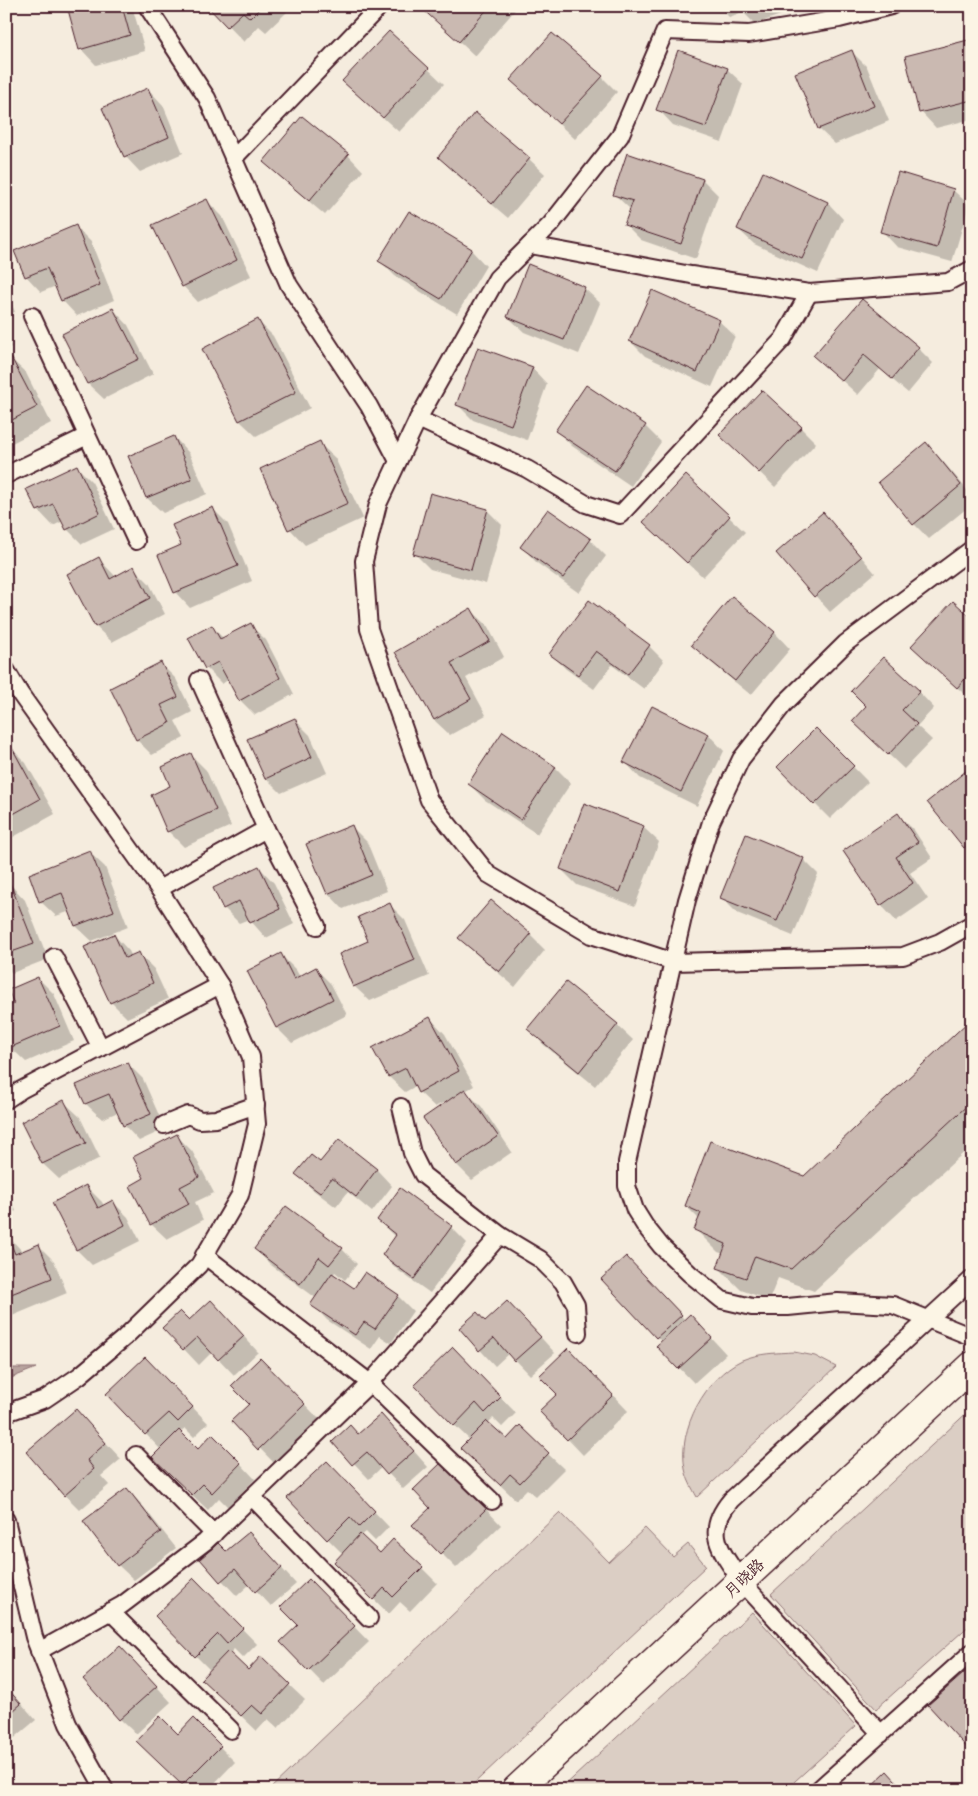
<svg xmlns="http://www.w3.org/2000/svg" width="978" height="1796" font-family="Sriracha,'LXGW WenKai TC',sans-serif">
<style>
.green{fill:#dbcec4;stroke:#927678}
.water{fill:#b8a39e;stroke:#8c6e70}
.shadow{fill:#0003}
.building{fill:#cab9b1;stroke:#4a1f2b}
.lines{fill:none;stroke-linecap:round;stroke-linejoin:round}
.lane-casing{stroke:#4a1f2b;stroke-width:20}
.secondary-casing{stroke:#4a1f2b;stroke-width:31}
.lane{stroke:#fcf5e5;stroke-width:16}
.secondary{stroke:#fcf5e5;stroke-width:28}
.labels{text-anchor:middle;dominant-baseline:central;stroke-width:4;stroke-linejoin:round;paint-order:stroke}
.street-label{font-size:16px;fill:#4a1f2b;stroke:#fcf5e5}
</style>
<rect width="100%" height="100%" fill="#f5ecde"/>
<filter id="ink" filterUnits="userSpaceOnUse"><feTurbulence type="fractalNoise" baseFrequency=".02" numOctaves="2"/><feDisplacementMap in="SourceGraphic" scale="10" xChannelSelector="R" yChannelSelector="G"/><feConvolveMatrix kernelMatrix="1 2 1 2 8 2 1 2 1" color-interpolation-filters="sRGB"/></filter>
<g filter="url(#ink)">
<g class="green">
<path d="M 794,1352 L 815,1356 L 836,1367 L 697,1497 C 692,1488 687,1479 685,1469 C 677,1429 706,1377 742,1360 C 759,1353 776,1353 794,1352 Z"/>
<polygon points="972,1408 972,1623 876,1709 771,1594"/>
<polygon points="560,1512 609,1562 645,1528 673,1557 688,1544 706,1566 467,1790 269,1790"/>
<polygon points="752,1612 856,1726 785,1790 560,1790"/>
</g>
<polygon class="water" points="14,1368 36,1368 6,1380 6,1369"/>
<g class="shadow">
<polygon points="68,6 132,6 145,51 96,65 81,49"/>
<polygon points="209,6 282,6 287,12 266,32 259,26 244,42"/>
<polygon points="421,6 511,6 515,10 475,56"/>
<polygon points="719,6 787,6 789,12 755,24 743,12 729,17"/>
<polygon points="389,32 444,84 399,132 359,96"/>
<polygon points="972,40 972,119 936,128 921,112"/>
<polygon points="851,51 867,67 889,121 835,144 819,129"/>
<polygon points="727,69 743,84 722,142 673,125 658,109"/>
<polygon points="602,77 617,92 575,139 527,95"/>
<polygon points="148,89 163,105 183,153 140,172 125,156"/>
<polygon points="476,114 529,159 545,174 508,218 455,173 439,157"/>
<polygon points="348,155 363,171 325,215 280,177 265,161"/>
<polygon points="763,174 828,203 843,219 818,273 754,244 738,229"/>
<polygon points="703,180 718,195 696,259 641,240 626,225 631,210 614,194"/>
<polygon points="953,190 969,205 952,262 897,247 882,231"/>
<polygon points="206,200 222,216 251,276 198,302 183,286"/>
<polygon points="76,227 91,242 114,300 77,316 62,300 56,286 41,292 26,276"/>
<polygon points="471,250 486,266 457,314 395,276 380,261"/>
<polygon points="584,288 600,303 579,354 524,332 508,317"/>
<polygon points="6,290 15,312 6,315"/>
<polygon points="113,309 128,325 153,374 104,399 88,384 64,334"/>
<polygon points="258,321 273,336 310,408 256,436 240,421 203,349"/>
<polygon points="719,321 735,336 712,387 645,356 630,341"/>
<polygon points="6,333 12,347 6,349"/>
<polygon points="918,348 933,363 908,393 880,369 858,395 815,356"/>
<polygon points="10,358 26,373 51,423 6,446 6,360"/>
<polygon points="532,368 547,384 527,440 473,420 458,405"/>
<polygon points="587,387 645,426 661,442 631,486 572,446 557,431"/>
<polygon points="801,428 816,443 775,487 736,450"/>
<polygon points="174,437 189,453 207,494 163,513 147,498 130,456"/>
<polygon points="319,443 335,458 363,518 305,545 290,529 262,469"/>
<polygon points="926,444 941,459 972,496 972,504 929,539 914,524"/>
<polygon points="76,466 92,482 114,529 82,544 67,529 63,521 53,526 38,510"/>
<polygon points="686,477 745,532 703,577 660,537"/>
<polygon points="213,509 228,524 252,581 190,608 175,592 183,546"/>
<polygon points="487,510 502,525 486,584 430,569 414,553"/>
<polygon points="823,514 838,529 875,573 830,612 777,553"/>
<polygon points="590,540 606,556 579,593 537,563 522,547"/>
<polygon points="99,559 116,577 134,568 149,583 165,614 112,642 96,627 69,575"/>
<polygon points="732,598 775,633 790,649 751,695 708,660 693,644"/>
<polygon points="471,610 487,625 504,657 466,678 486,715 450,735 434,720 397,652"/>
<polygon points="972,620 972,701 929,662"/>
<polygon points="250,625 266,640 294,694 255,715 240,700 229,679 222,684 206,668 212,627 224,639"/>
<polygon points="649,646 664,661 644,689 612,665 594,689 566,669 551,654"/>
<polygon points="161,664 176,679 192,712 175,721 184,738 152,755 137,740"/>
<polygon points="919,692 934,708 917,726 932,740 904,769 869,736 867,706"/>
<polygon points="652,707 709,735 724,751 697,806 640,778 625,762"/>
<polygon points="294,719 310,735 327,773 281,793 266,778"/>
<polygon points="816,729 868,782 830,819 778,767"/>
<polygon points="11,748 26,763 55,814 6,841 6,751"/>
<polygon points="191,755 206,770 231,826 184,847 168,831 172,787"/>
<polygon points="556,768 571,783 537,834 485,800 469,784"/>
<polygon points="971,769 972,770 972,854 929,802"/>
<polygon points="898,815 914,830 932,858 910,873 928,899 896,921 881,905"/>
<polygon points="351,826 367,842 387,891 343,909 328,893"/>
<polygon points="643,827 659,842 635,906 577,885 561,869"/>
<polygon points="89,852 105,867 128,927 92,941 76,926 71,911 56,916 40,901"/>
<polygon points="803,859 818,874 793,936 737,913 721,897"/>
<polygon points="259,867 274,883 294,924 266,938 249,919 239,923 224,908"/>
<polygon points="10,884 25,900 48,959 12,973 6,967 6,886"/>
<polygon points="491,902 530,935 545,950 515,987 475,953 460,938"/>
<polygon points="390,905 405,920 429,976 370,1001 354,986"/>
<polygon points="114,935 129,951 132,957 139,954 154,969 168,999 127,1018 111,1002"/>
<polygon points="281,955 296,970 300,977 316,969 331,984 347,1015 292,1043 277,1028 248,971"/>
<polygon points="38,978 54,994 74,1041 26,1062 10,1047 15,1005"/>
<polygon points="430,1018 445,1034 474,1086 465,1091 481,1106 512,1152 472,1180 457,1165 425,1118 451,1101 450,1099 435,1107 419,1092 416,1086 405,1092 389,1077 374,1049"/>
<polygon points="972,1020 972,1145 814,1291 778,1278 769,1300 741,1290 719,1268 724,1254 718,1252 695,1229 700,1220 686,1206 804,1178"/>
<polygon points="617,1025 633,1040 595,1086 544,1045 529,1029"/>
<polygon points="127,1063 143,1079 165,1129 139,1141 124,1125 118,1112 102,1119 86,1104"/>
<polygon points="64,1102 80,1117 100,1158 59,1179 43,1164 23,1122"/>
<polygon points="177,1136 192,1151 214,1193 195,1202 203,1220 167,1239 151,1224 146,1178"/>
<polygon points="339,1140 377,1170 392,1186 372,1212 348,1192 336,1207 312,1189 297,1174 320,1164"/>
<polygon points="86,1186 102,1202 104,1206 113,1202 128,1217 140,1241 92,1265 77,1250"/>
<polygon points="6,1190 16,1211 6,1216"/>
<polygon points="400,1190 451,1227 467,1243 430,1293 399,1271 383,1255 396,1238 378,1220"/>
<polygon points="6,1234 23,1252 39,1246 54,1261 67,1293 12,1316 6,1310"/>
<polygon points="255,1249 342,1249 357,1264 345,1280 335,1272 333,1275 355,1290 398,1296 413,1311 391,1343 380,1336 371,1349 327,1320 312,1304 316,1298 271,1265"/>
<polygon points="641,1273 685,1320 705,1331 726,1354 694,1383 658,1346 662,1342 603,1279"/>
<polygon points="226,1317 258,1352 234,1375 212,1352 199,1365 164,1328 189,1321"/>
<polygon points="523,1318 555,1353 530,1375 509,1353 495,1366 460,1328 485,1322"/>
<polygon points="468,1364 516,1413 502,1427 493,1418 488,1423 507,1441 548,1454 564,1469 536,1497 527,1489 516,1500 477,1463 470,1440 454,1425"/>
<polygon points="584,1365 628,1411 583,1455 541,1411"/>
<polygon points="160,1374 208,1423 194,1437 185,1428 180,1432 198,1450 240,1463 255,1479 228,1507 219,1498 208,1510 169,1473 161,1450 108,1394"/>
<polygon points="276,1375 320,1420 275,1464 233,1421 250,1404"/>
<polygon points="76,1410 121,1459 101,1476 109,1485 80,1510 65,1495"/>
<polygon points="396,1431 428,1467 403,1489 382,1467 369,1479 334,1442 359,1436"/>
<polygon points="342,1478 389,1527 375,1541 366,1532 361,1536 380,1555 422,1568 437,1583 410,1611 400,1602 389,1614 351,1577 343,1554 328,1539"/>
<polygon points="457,1479 501,1525 456,1568 441,1553 432,1508"/>
<polygon points="127,1489 142,1505 176,1548 134,1580 118,1565"/>
<polygon points="264,1549 296,1584 271,1606 250,1584 237,1596 202,1559 226,1553"/>
<polygon points="209,1595 257,1644 243,1658 234,1649 229,1654 248,1671 289,1685 305,1700 278,1728 268,1719 257,1731 218,1694 211,1671 196,1656"/>
<polygon points="324,1596 369,1642 324,1685 282,1642 300,1625"/>
<polygon points="135,1663 171,1702 136,1734 120,1719"/>
<polygon points="6,1686 36,1720 6,1745"/>
<polygon points="193,1720 235,1762 208,1790 188,1790 138,1741 178,1735"/>
</g>
<g class="building">
<polygon points="67,6 122,6 130,35 79,50"/>
<polygon points="207,6 262,6 250,18 243,12 227,27"/>
<polygon points="419,6 490,6 459,42"/>
<polygon points="389,31 429,68 383,118 342,81"/>
<polygon points="552,33 603,76 559,124 510,80"/>
<polygon points="972,39 972,100 919,113 905,56"/>
<polygon points="678,50 728,68 706,127 656,110"/>
<polygon points="852,50 874,106 818,129 795,73"/>
<polygon points="148,88 169,137 124,157 102,108"/>
<polygon points="475,112 530,158 492,204 438,157"/>
<polygon points="302,116 349,154 309,201 263,162"/>
<polygon points="627,153 703,179 681,244 624,225 633,201 613,195"/>
<polygon points="763,172 828,202 802,259 737,229"/>
<polygon points="898,172 954,189 937,248 880,232"/>
<polygon points="207,199 237,260 182,287 152,225"/>
<polygon points="409,211 472,249 441,299 378,261"/>
<polygon points="76,225 100,285 61,301 47,268 25,277 14,251"/>
<polygon points="528,264 585,287 564,340 507,317"/>
<polygon points="652,290 720,320 697,372 629,341"/>
<polygon points="862,299 919,347 892,379 864,355 842,381 813,356"/>
<polygon points="113,308 139,359 87,384 62,334"/>
<polygon points="258,319 296,392 239,421 202,349"/>
<polygon points="478,347 533,367 511,425 456,405"/>
<polygon points="11,357 37,407 6,423 6,359"/>
<polygon points="586,385 646,425 615,471 555,431"/>
<polygon points="762,390 802,427 759,473 719,435"/>
<polygon points="174,436 192,479 146,498 128,456"/>
<polygon points="320,441 348,503 288,530 260,469"/>
<polygon points="926,442 961,485 913,525 878,482"/>
<polygon points="77,465 100,513 66,530 53,504 37,511 26,489"/>
<polygon points="686,475 730,516 687,563 643,522"/>
<polygon points="430,493 488,509 471,570 413,554"/>
<polygon points="213,507 238,566 174,593 158,555 181,545 172,525"/>
<polygon points="548,509 591,539 563,578 520,547"/>
<polygon points="823,512 861,557 814,597 776,553"/>
<polygon points="99,557 110,579 134,566 150,598 95,627 67,574"/>
<polygon points="732,596 775,632 735,681 691,645"/>
<polygon points="589,600 650,645 628,674 596,651 578,675 549,654"/>
<polygon points="953,601 972,618 972,671 957,688 911,646"/>
<polygon points="471,608 490,641 451,663 471,699 434,720 395,652"/>
<polygon points="251,623 280,678 239,701 218,662 205,669 188,638 212,625 220,639"/>
<polygon points="883,657 920,691 902,710 917,724 888,755 852,721 866,706 851,691"/>
<polygon points="161,662 178,697 161,705 170,723 136,740 110,688"/>
<polygon points="652,706 709,734 681,792 623,762"/>
<polygon points="295,718 312,757 265,779 247,739"/>
<polygon points="816,728 854,766 814,805 777,767"/>
<polygon points="503,731 556,767 521,820 468,784"/>
<polygon points="11,746 40,799 6,818 6,749"/>
<polygon points="191,753 216,810 167,832 151,795 170,786 162,767"/>
<polygon points="971,767 972,842 964,848 927,802"/>
<polygon points="584,803 644,826 620,892 560,869"/>
<polygon points="898,813 918,842 896,857 913,883 880,906 843,851"/>
<polygon points="352,825 372,875 327,894 306,844"/>
<polygon points="746,834 804,858 777,921 720,898"/>
<polygon points="90,850 114,911 75,926 62,893 39,902 29,874"/>
<polygon points="259,866 280,909 250,923 239,901 223,909 213,888"/>
<polygon points="10,883 34,944 6,954 6,884"/>
<polygon points="491,900 531,934 499,972 458,938"/>
<polygon points="390,903 415,960 353,987 339,954 368,941 358,917"/>
<polygon points="114,934 125,958 139,952 153,983 110,1003 84,947"/>
<polygon points="281,953 294,979 316,967 333,999 276,1028 247,971"/>
<polygon points="38,977 60,1026 9,1048 6,1041 6,1007 14,1004 8,990"/>
<polygon points="566,982 618,1024 579,1072 527,1029"/>
<polygon points="430,1017 459,1071 418,1093 406,1068 388,1077 372,1048"/>
<polygon points="972,1018 972,1101 791,1269 755,1256 746,1278 717,1268 726,1244 694,1230 701,1213 685,1206 710,1141 804,1176"/>
<polygon points="128,1062 151,1114 123,1126 109,1094 85,1104 76,1085"/>
<polygon points="465,1089 498,1136 456,1165 423,1118"/>
<polygon points="64,1100 86,1143 42,1164 21,1122"/>
<polygon points="177,1134 199,1177 180,1187 189,1204 150,1225 130,1186 144,1178 133,1157"/>
<polygon points="339,1139 377,1169 356,1197 332,1178 320,1193 295,1174 311,1155 320,1162"/>
<polygon points="86,1185 98,1208 113,1200 125,1225 76,1250 52,1203"/>
<polygon points="400,1188 452,1226 414,1279 382,1255 396,1235 377,1220"/>
<polygon points="286,1206 343,1248 329,1265 319,1257 300,1284 254,1249"/>
<polygon points="6,1232 15,1254 39,1244 52,1278 6,1296"/>
<polygon points="626,1256 682,1315 656,1338 601,1279"/>
<polygon points="365,1272 399,1295 375,1329 364,1322 355,1335 310,1305 332,1273 354,1288"/>
<polygon points="211,1300 244,1336 218,1360 197,1337 183,1350 162,1328 180,1311 189,1320"/>
<polygon points="507,1301 541,1337 514,1361 494,1338 479,1351 459,1328 477,1312 485,1321"/>
<polygon points="690,1314 712,1338 678,1369 656,1346"/>
<polygon points="453,1347 501,1397 485,1413 476,1403 454,1426 414,1385"/>
<polygon points="568,1348 613,1395 567,1440 539,1411 557,1394 539,1376"/>
<polygon points="145,1357 193,1407 178,1422 169,1413 145,1435 106,1394"/>
<polygon points="260,1358 305,1404 258,1450 231,1421 249,1404 231,1386"/>
<polygon points="76,1409 106,1443 87,1460 94,1469 64,1496 26,1452"/>
<polygon points="381,1414 414,1451 387,1475 367,1452 352,1465 332,1442 350,1425 358,1434"/>
<polygon points="487,1421 507,1439 520,1425 549,1453 520,1483 510,1474 500,1485 460,1448"/>
<polygon points="179,1430 198,1449 212,1434 241,1463 212,1493 203,1484 192,1495 152,1457"/>
<polygon points="327,1461 375,1511 359,1527 350,1517 327,1540 287,1498"/>
<polygon points="442,1462 487,1508 440,1554 412,1525 430,1508 413,1490"/>
<polygon points="127,1488 161,1532 117,1566 83,1521"/>
<polygon points="249,1532 282,1568 255,1592 235,1569 220,1582 200,1559 218,1543 226,1551"/>
<polygon points="360,1534 380,1553 393,1539 423,1567 393,1597 384,1588 373,1600 334,1562"/>
<polygon points="194,1578 243,1628 227,1644 218,1634 195,1657 155,1616"/>
<polygon points="309,1579 355,1626 308,1671 280,1642 298,1625 280,1607"/>
<polygon points="120,1646 157,1686 119,1720 83,1679"/>
<polygon points="228,1651 248,1670 261,1656 290,1684 262,1714 252,1705 241,1716 201,1679"/>
<polygon points="972,1666 972,1753 928,1705"/>
<polygon points="6,1687 21,1704 6,1717"/>
<polygon points="160,1716 178,1734 193,1718 221,1746 182,1785 136,1741"/>
<polygon points="887,1771 904,1790 867,1790"/>
</g>
<g class="lines">
<defs>
<g id="lane">
<polyline points="147,6 207,98 289,285 369,406 398,461"/>
<polyline points="891,6 839,19 749,34 665,31 620,136 551,224 497,278 418,419 378,504 364,561 369,629 429,800 488,874 591,935 674,962 903,956 940,942 972,924"/>
<polyline points="233,159 380,6"/>
<polyline points="530,245 691,275 809,293 948,282 972,269"/>
<polyline points="32,316 136,541"/>
<polyline points="418,419 527,469 586,504 620,515 783,339 809,293"/>
<polyline points="6,475 87,436"/>
<polyline points="972,549 846,643 784,704 741,759 711,822 687,900 627,1162 627,1186 635,1210 645,1226 661,1246 690,1274 722,1300 752,1307 788,1307 838,1302 893,1305 972,1337"/>
<polyline points="6,670 21,695 159,889 220,985 251,1057 257,1124 240,1195 199,1265 124,1338 79,1376 45,1399 6,1413"/>
<polyline points="199,680 266,829 317,926"/>
<polyline points="159,889 266,829"/>
<polyline points="54,957 101,1048"/>
<polyline points="6,1100 21,1090 220,985"/>
<polyline points="401,1107 412,1153 423,1175 500,1235 540,1259 563,1282 576,1305 578,1333"/>
<polyline points="164,1125 188,1115 200,1120 216,1119 256,1105"/>
<polyline points="204,1255 370,1383 492,1501"/>
<polyline points="136,1455 214,1534"/>
<polyline points="252,1497 369,1618"/>
<polyline points="6,1520 34,1637 68,1724 105,1790"/>
<polyline points="110,1611 231,1730"/>
<polyline points="39,1651 122,1605 205,1542 370,1383 500,1235"/>
<path d="M 881,1734 L 741,1581 C 721,1550 703,1533 731,1500 L 972,1279"/>
<polyline points="818,1790 972,1652"/>
</g>
<polyline id="secondary" points="516,1790 972,1366"/>
</defs>
<use href="#lane" class="lane-casing"/>
<use href="#secondary" class="secondary-casing"/>
<use href="#lane" class="lane"/>
<use href="#secondary" class="secondary"/>
</g>
</g>
<g class="labels">
<g class="street-label">
<text transform="translate(744 1578) rotate(-43)">月晓路</text>
</g>
</g>
<rect width="978" height="1796" fill="none" stroke="#fcf5e5" stroke-width="25"/>
<rect x="12" y="12" width="953" height="1771" fill="none" stroke="#4a1f2b" stroke-width="2" filter="url(#ink)"/>
</svg>
